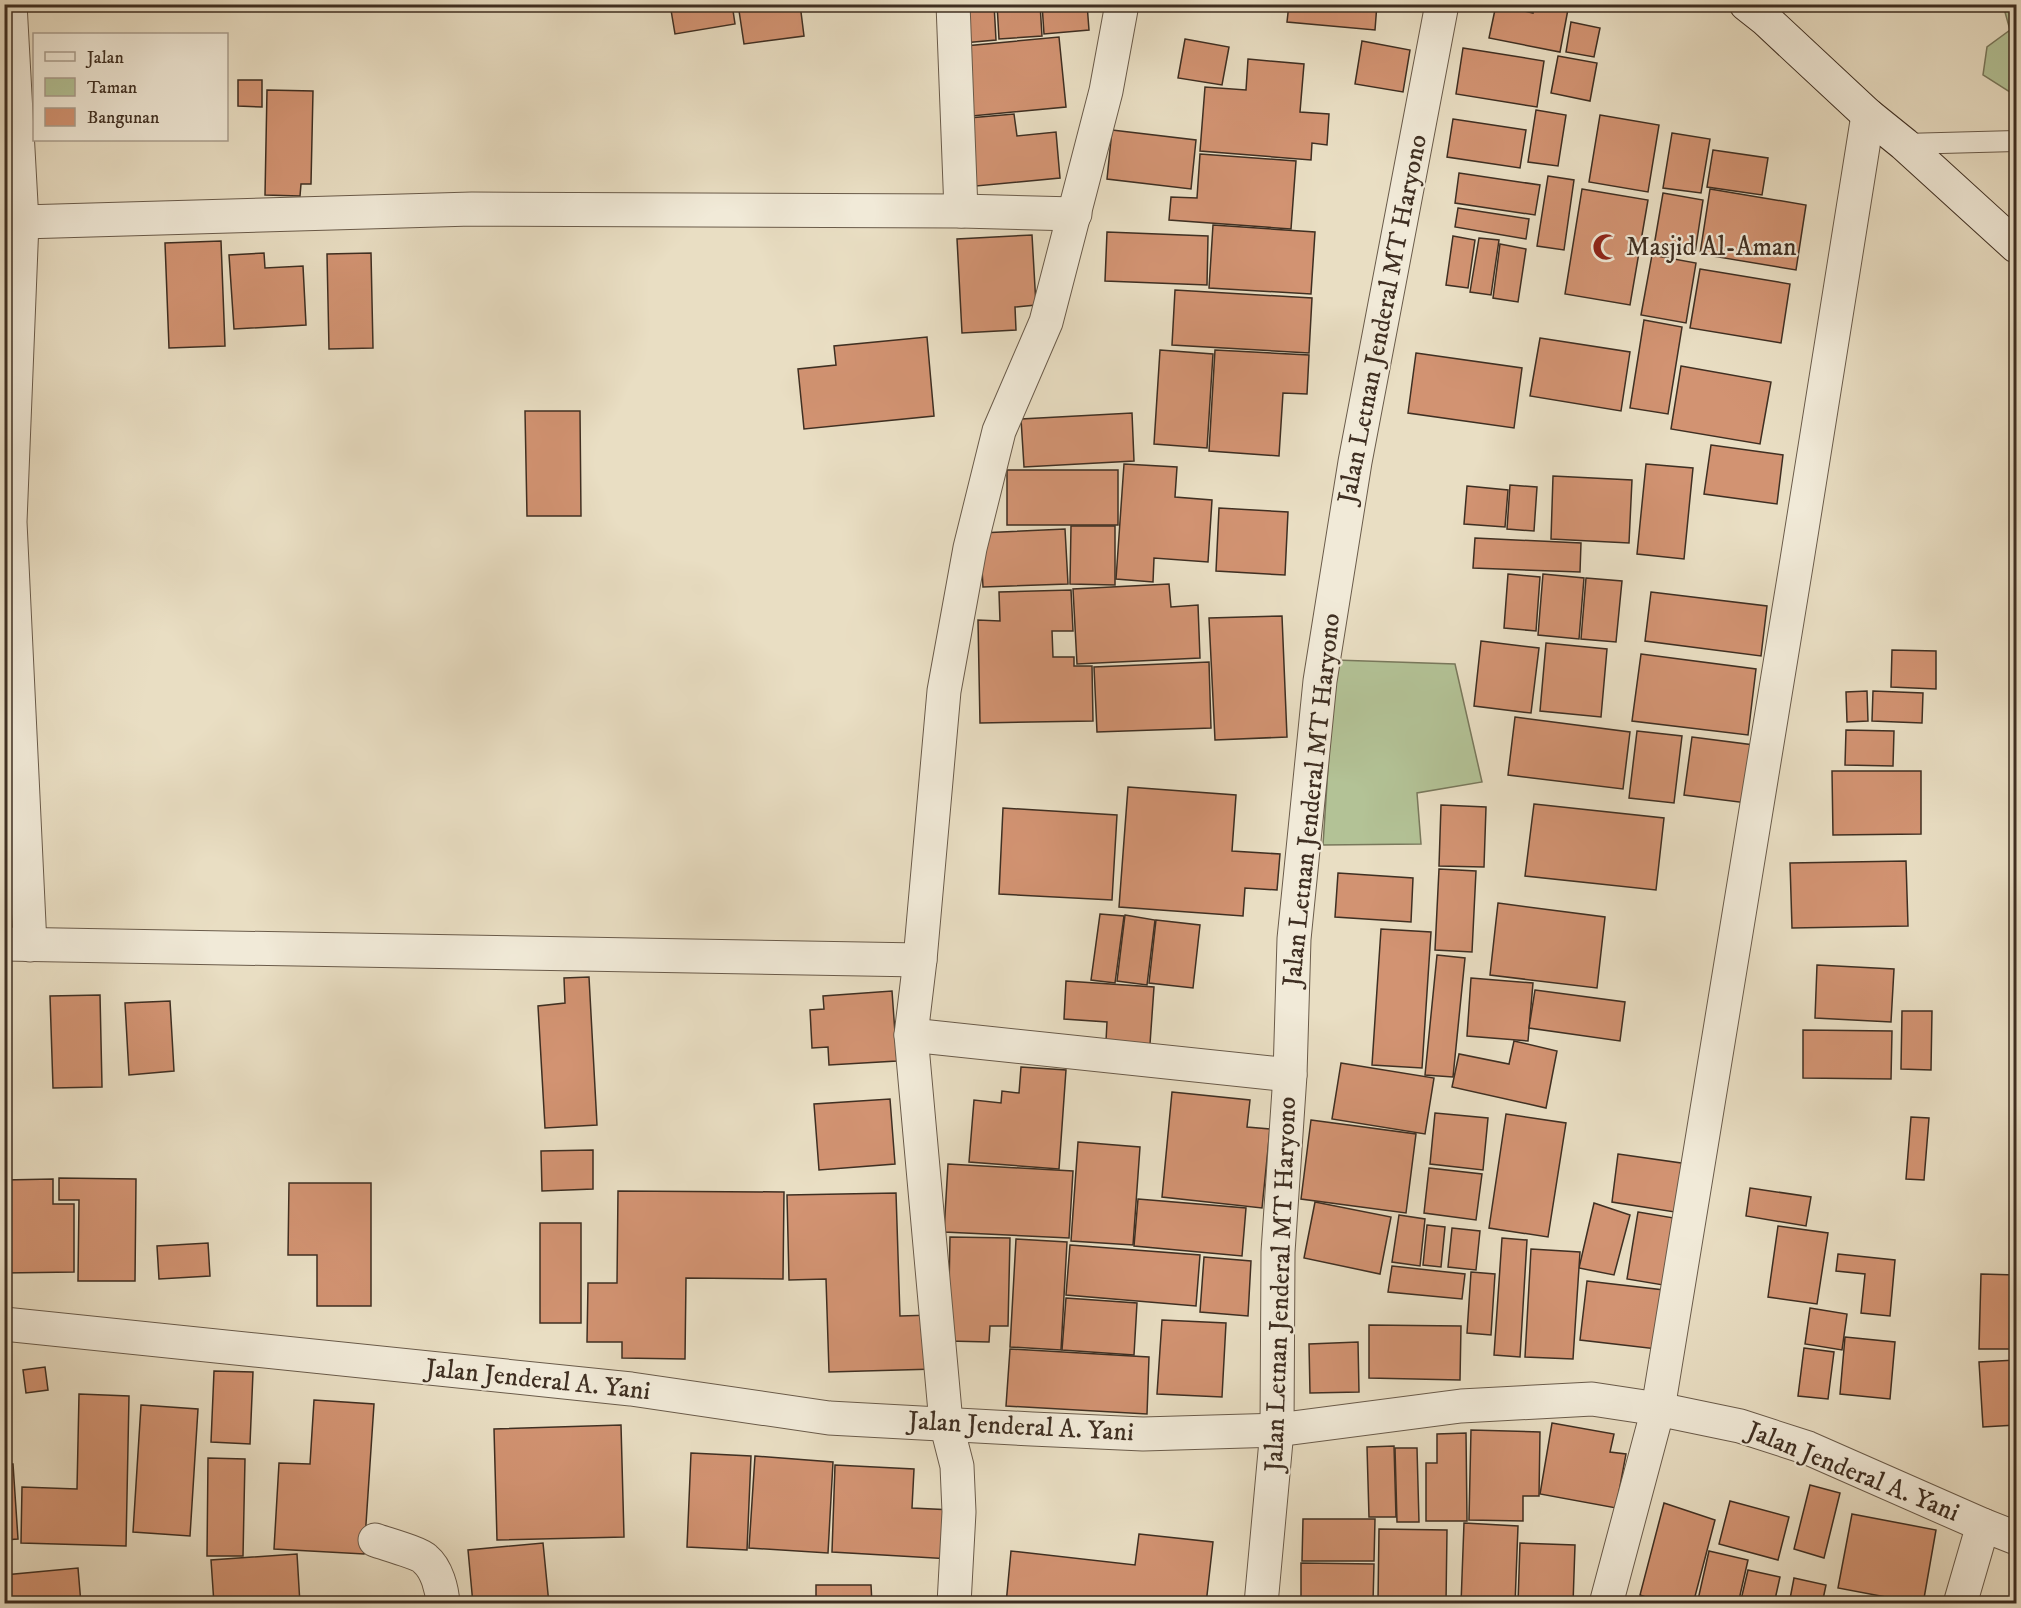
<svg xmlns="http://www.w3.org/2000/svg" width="2021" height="1608" font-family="'IM FELL DW Pica',serif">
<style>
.green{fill:#b3c296;stroke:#79785c;stroke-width:1.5}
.building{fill:#d29372;stroke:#3f2f22;stroke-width:1.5}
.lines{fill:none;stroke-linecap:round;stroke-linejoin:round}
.service-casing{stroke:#6a5b4a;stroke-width:22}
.minor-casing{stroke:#6a5b4a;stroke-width:35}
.tertiary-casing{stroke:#6a5b4a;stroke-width:35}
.secondary-casing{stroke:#3f2f22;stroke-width:35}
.service{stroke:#f1ead8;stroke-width:20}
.minor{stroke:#f1ead8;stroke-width:33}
.tertiary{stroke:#f1ead8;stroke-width:33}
.secondary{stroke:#f1ead8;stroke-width:33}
.labels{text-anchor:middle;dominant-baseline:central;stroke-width:4.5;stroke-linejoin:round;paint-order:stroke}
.poi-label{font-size:26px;fill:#3f2f22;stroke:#f1ead8;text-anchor:start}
.street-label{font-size:26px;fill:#3f2f22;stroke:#f1ead8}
</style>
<rect width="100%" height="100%" fill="#e9dec3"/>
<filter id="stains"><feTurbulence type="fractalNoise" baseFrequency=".00333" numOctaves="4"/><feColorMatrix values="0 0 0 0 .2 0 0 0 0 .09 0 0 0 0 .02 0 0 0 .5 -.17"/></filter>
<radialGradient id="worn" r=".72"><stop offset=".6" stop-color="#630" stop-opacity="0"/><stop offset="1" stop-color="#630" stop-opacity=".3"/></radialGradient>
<g class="green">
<polygon points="2003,5 2016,5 2016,96 1983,75 1987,47 2010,30"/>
<polygon points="1335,660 1455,664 1482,782 1417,793 1421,844 1323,845"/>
</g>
<g class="building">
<polygon points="670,4 732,4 735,24 675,34"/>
<polygon points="738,4 800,4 804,36 744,44"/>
<polygon points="825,4 866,4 825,9"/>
<polygon points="960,4 994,4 996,40 963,43"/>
<polygon points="997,4 1040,4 1042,36 999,39"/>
<polygon points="1042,4 1087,4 1089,30 1044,34"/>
<polygon points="1289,4 1377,4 1375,30 1287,22"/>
<polygon points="1534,4 1569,4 1560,52 1489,38 1496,5 1533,13"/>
<polygon points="1571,22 1600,28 1594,57 1566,52"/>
<polygon points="1059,37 1066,107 972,116 965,46"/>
<polygon points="1185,39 1229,47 1222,85 1178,78"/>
<polygon points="1362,41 1410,50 1403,92 1355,84"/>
<polygon points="1463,48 1544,61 1537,107 1456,94"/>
<polygon points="1558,56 1597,63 1590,101 1551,93"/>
<polygon points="1248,59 1304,64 1300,112 1329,114 1327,145 1312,143 1311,160 1200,151 1205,87 1246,90"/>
<polygon points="238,80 262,80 262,107 238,106"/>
<polygon points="267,90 313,91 311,184 301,184 300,196 265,195"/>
<polygon points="1536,110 1566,115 1558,166 1528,162"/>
<polygon points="1014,114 1017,136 1056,132 1060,178 976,186 969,118"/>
<polygon points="1600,115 1659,125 1648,192 1589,182"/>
<polygon points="1453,119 1526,130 1520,168 1447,157"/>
<polygon points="1112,130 1196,140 1191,189 1107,179"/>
<polygon points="1672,133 1710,139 1701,193 1663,188"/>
<polygon points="1713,150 1768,158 1762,195 1707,187"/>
<polygon points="1200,154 1296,161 1291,229 1169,220 1171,197 1197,198"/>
<polygon points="1459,173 1540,185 1535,215 1455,203"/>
<polygon points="1548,176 1574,180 1564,250 1537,246"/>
<polygon points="1582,189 1648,200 1630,305 1565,294"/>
<polygon points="1710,189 1806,205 1796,270 1700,254"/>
<polygon points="1663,193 1703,200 1695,253 1654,246"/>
<polygon points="1458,208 1529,219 1526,239 1455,227"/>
<polygon points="1213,225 1315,232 1311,294 1209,288"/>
<polygon points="1107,232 1208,236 1207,285 1105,281"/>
<polygon points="1032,235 1036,305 1015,307 1016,330 962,333 957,239"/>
<polygon points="1453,236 1475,240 1468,288 1446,285"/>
<polygon points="1479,238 1499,240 1491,295 1470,292"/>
<polygon points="221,241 225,346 169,348 165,243"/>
<polygon points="1500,244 1526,249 1518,302 1493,298"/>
<polygon points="264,253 265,268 303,266 306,325 234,329 229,255"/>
<polygon points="371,253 373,348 329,349 327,254"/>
<polygon points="1652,255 1696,263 1686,323 1641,315"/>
<polygon points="1700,269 1790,284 1781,343 1690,328"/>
<polygon points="1175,290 1312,298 1309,353 1172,345"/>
<polygon points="1644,320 1682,327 1668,414 1630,408"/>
<polygon points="927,337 934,416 804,429 798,369 836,365 834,346"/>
<polygon points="1540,338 1630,352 1621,411 1530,396"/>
<polygon points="1160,350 1213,354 1207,448 1154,444"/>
<polygon points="1215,350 1309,355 1307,394 1283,393 1279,456 1209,451"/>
<polygon points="1416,353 1522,368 1514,428 1408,413"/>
<polygon points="1681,366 1771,382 1760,444 1671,429"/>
<polygon points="525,411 580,411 581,516 527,516"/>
<polygon points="1132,413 1134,461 1024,467 1021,419"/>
<polygon points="1711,445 1783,455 1777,504 1704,494"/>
<polygon points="1124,464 1177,467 1175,497 1212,500 1208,562 1154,558 1153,582 1116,579"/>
<polygon points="1646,464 1693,468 1684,559 1637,554"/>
<rect x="1007" y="470" width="111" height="55"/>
<polygon points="1553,476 1632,480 1629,543 1551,539"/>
<polygon points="1510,485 1537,487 1534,531 1507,529"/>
<polygon points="1467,486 1508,490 1505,527 1464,524"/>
<polygon points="1219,508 1288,512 1285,575 1216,571"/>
<polygon points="1071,526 1115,526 1115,585 1070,584"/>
<polygon points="1065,529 1068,584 983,587 980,533"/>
<polygon points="1475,538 1581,543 1580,572 1473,568"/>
<polygon points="1508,574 1540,577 1536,631 1504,628"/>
<polygon points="1543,574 1584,578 1579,639 1538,635"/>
<polygon points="1586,578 1622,581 1616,642 1581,639"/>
<polygon points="1169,584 1171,607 1198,605 1200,658 1077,664 1073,589"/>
<polygon points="1071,590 1073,631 1052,631 1053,657 1074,657 1074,666 1092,666 1093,721 980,723 978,620 1000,621 999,592"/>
<polygon points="1651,592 1767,606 1761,656 1645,641"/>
<polygon points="1282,616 1287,737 1215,740 1209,618"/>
<polygon points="1481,641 1539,648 1531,713 1474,706"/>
<polygon points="1546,643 1607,649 1601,717 1540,711"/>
<polygon points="1892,650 1936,651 1936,689 1891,687"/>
<polygon points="1641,654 1756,669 1748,735 1632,721"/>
<polygon points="1209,662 1211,728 1097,732 1094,667"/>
<polygon points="1867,691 1868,721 1847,722 1846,692"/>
<polygon points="1873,691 1923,693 1922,723 1872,721"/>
<polygon points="1515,717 1630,732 1623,789 1508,775"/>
<polygon points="1846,730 1894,731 1893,766 1845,765"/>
<polygon points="1637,731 1682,736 1674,803 1629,798"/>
<polygon points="1692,737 1754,745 1747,803 1684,795"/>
<polygon points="1832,771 1921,771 1921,834 1833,835"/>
<polygon points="1128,787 1236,795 1232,851 1280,854 1277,890 1245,888 1243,916 1119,907"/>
<polygon points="1534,804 1664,818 1656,890 1525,876"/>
<polygon points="1441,805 1486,807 1484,867 1439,866"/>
<polygon points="1003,808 1117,815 1112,900 999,894"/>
<polygon points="1906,861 1908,926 1792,928 1790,863"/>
<polygon points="1439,869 1476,871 1472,952 1435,950"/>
<polygon points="1338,873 1413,878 1411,922 1335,917"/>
<polygon points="1498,903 1605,917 1597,988 1490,975"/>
<polygon points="1100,914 1124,916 1115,983 1091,980"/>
<polygon points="1125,915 1155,920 1147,985 1117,981"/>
<polygon points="1156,920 1200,925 1193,988 1149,983"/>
<polygon points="1381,929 1431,932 1422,1068 1372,1065"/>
<polygon points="1437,955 1465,958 1453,1077 1425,1075"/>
<polygon points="1817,965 1894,969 1891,1022 1815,1018"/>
<polygon points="589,977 597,1125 545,1128 538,1006 565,1003 564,978"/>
<polygon points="1471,978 1533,983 1528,1041 1467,1036"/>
<polygon points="1066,981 1154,987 1150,1044 1106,1041 1107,1022 1064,1019"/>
<polygon points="1535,990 1625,1002 1620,1041 1529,1028"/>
<polygon points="892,991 897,1061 829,1065 828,1047 812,1048 810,1010 824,1009 823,996"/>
<polygon points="100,995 102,1087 53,1088 50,996"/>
<polygon points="170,1001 174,1071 129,1075 125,1003"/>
<polygon points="1902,1011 1932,1011 1931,1070 1901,1069"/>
<polygon points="1803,1030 1892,1031 1891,1079 1803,1078"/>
<polygon points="1514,1041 1557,1051 1546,1108 1452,1087 1459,1054 1509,1064"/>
<polygon points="1341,1063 1434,1078 1425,1134 1332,1119"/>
<polygon points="1021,1067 1066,1070 1059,1169 969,1162 974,1100 1001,1103 1002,1091 1019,1093"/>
<polygon points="1172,1092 1250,1100 1247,1127 1270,1129 1262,1208 1162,1197"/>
<polygon points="890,1099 895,1164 819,1170 814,1104"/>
<polygon points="1435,1113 1488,1118 1483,1170 1430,1164"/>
<polygon points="1506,1114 1566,1123 1548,1237 1489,1228"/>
<polygon points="1911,1117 1929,1118 1924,1180 1906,1179"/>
<polygon points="1311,1120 1416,1134 1406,1213 1301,1199"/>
<polygon points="1078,1142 1140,1147 1133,1245 1071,1241"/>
<polygon points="593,1150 593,1189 542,1191 541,1151"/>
<polygon points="1618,1154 1688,1164 1681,1213 1612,1202"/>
<polygon points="948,1164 1073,1171 1069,1238 944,1232"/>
<polygon points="1429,1168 1482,1174 1476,1220 1424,1213"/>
<polygon points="59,1178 136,1179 135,1281 78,1281 79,1200 59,1200"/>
<polygon points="53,1179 53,1204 74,1204 74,1272 4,1273 4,1180"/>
<polygon points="289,1183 371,1183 371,1306 317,1306 317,1255 288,1255"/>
<polygon points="1750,1188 1811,1197 1806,1226 1746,1216"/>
<polygon points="618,1191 784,1192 783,1279 686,1278 685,1359 622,1358 622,1342 587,1342 588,1283 617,1283"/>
<polygon points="896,1193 900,1316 933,1315 935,1369 829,1372 826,1279 789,1280 787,1195"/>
<polygon points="1138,1199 1246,1208 1242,1256 1134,1246"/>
<polygon points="1315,1202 1391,1217 1380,1274 1304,1258"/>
<polygon points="1594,1203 1630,1215 1614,1275 1579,1268"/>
<polygon points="1638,1212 1674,1218 1663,1285 1627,1279"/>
<polygon points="1399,1215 1425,1219 1420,1266 1392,1262"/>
<rect x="540" y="1223" width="41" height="100"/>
<polygon points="1427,1225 1445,1227 1441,1267 1423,1265"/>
<polygon points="1778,1226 1828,1233 1817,1304 1768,1297"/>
<polygon points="1452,1228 1480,1231 1476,1270 1448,1267"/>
<polygon points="950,1237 1010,1238 1008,1326 990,1326 989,1342 948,1341"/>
<polygon points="1502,1238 1527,1240 1520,1357 1494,1355"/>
<polygon points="1016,1239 1067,1242 1061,1350 1010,1347"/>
<polygon points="208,1243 210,1276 159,1279 157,1246"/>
<polygon points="1070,1245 1200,1255 1196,1306 1066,1295"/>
<polygon points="1531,1249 1580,1252 1573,1359 1525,1357"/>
<polygon points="1838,1254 1895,1260 1890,1316 1861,1313 1865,1274 1836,1271"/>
<polygon points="1204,1257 1251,1261 1248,1316 1200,1312"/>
<polygon points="1392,1266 1465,1274 1462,1299 1388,1292"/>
<polygon points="1471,1272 1495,1274 1491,1335 1467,1333"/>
<polygon points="1981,1274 2016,1275 2016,1349 1979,1349"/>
<polygon points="1587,1281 1664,1290 1657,1349 1580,1340"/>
<polygon points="1066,1298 1137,1303 1134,1355 1062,1350"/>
<polygon points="1810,1308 1847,1314 1842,1350 1805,1344"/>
<polygon points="1162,1320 1226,1323 1222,1397 1157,1394"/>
<polygon points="1369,1325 1461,1326 1460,1380 1369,1378"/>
<polygon points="1845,1337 1895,1342 1890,1399 1840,1394"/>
<polygon points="1358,1342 1359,1392 1310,1393 1309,1344"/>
<polygon points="1804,1348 1834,1352 1828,1399 1798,1396"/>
<polygon points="1010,1349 1149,1357 1147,1414 1006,1406"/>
<polygon points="2016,1360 2016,1425 1983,1427 1979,1362"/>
<polygon points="45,1367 48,1390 26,1393 23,1370"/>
<polygon points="214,1371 253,1372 250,1444 211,1442"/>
<polygon points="79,1394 129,1396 126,1546 21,1543 22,1487 77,1489"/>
<polygon points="314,1400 374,1404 364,1554 274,1549 279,1463 310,1464"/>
<polygon points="141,1405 198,1409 190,1536 133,1532"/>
<polygon points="1552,1423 1614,1434 1610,1452 1626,1454 1616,1508 1540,1494"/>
<polygon points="621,1425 624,1537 497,1540 494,1429"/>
<polygon points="1471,1430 1540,1432 1539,1496 1523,1496 1523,1521 1469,1520"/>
<polygon points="1466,1433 1467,1521 1426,1521 1426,1463 1437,1463 1437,1434"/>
<polygon points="1394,1446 1396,1517 1369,1517 1367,1447"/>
<polygon points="1395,1448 1417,1448 1419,1522 1397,1522"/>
<polygon points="691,1453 751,1456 747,1550 687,1547"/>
<polygon points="755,1456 833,1462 828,1553 749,1548"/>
<polygon points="208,1458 245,1459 243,1556 207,1556"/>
<polygon points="4,1464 13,1464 18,1539 4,1540"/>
<polygon points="835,1465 914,1469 912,1508 953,1510 951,1559 832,1552"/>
<polygon points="1810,1485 1840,1493 1824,1558 1794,1549"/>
<polygon points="1730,1501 1789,1517 1778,1560 1719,1544"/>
<polygon points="1664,1503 1715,1520 1693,1604 1665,1604 1640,1595"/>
<polygon points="1852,1514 1936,1530 1923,1604 1838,1588"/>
<polygon points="1303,1519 1375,1519 1374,1561 1302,1561"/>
<polygon points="1464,1523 1518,1526 1515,1604 1461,1604"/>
<polygon points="1379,1529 1447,1530 1446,1603 1378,1602"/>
<polygon points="1139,1534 1213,1542 1206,1604 1006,1604 1011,1551 1135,1565"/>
<polygon points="543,1543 549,1604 473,1604 468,1550"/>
<polygon points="1520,1543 1575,1545 1573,1604 1518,1604"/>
<polygon points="1709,1551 1748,1560 1738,1604 1697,1604"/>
<polygon points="297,1554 300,1604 214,1604 211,1560"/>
<polygon points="1301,1563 1374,1564 1373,1602 1301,1601"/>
<polygon points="78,1568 81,1604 5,1604 4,1575"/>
<polygon points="1748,1570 1780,1577 1774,1604 1740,1604"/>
<polygon points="1794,1578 1826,1585 1822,1604 1789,1604"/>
<polygon points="816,1585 871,1585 872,1604 816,1604"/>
</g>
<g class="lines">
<defs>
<polyline id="service" points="1904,144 2016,141"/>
<g id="minor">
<polyline points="10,4 22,222 10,522 30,945"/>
<polyline points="953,4 961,211"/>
<polyline points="22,222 472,209 961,211 1075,214"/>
<polyline points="4,944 920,960"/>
<polyline points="911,1035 1290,1075"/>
<path d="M 375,1540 C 386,1544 419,1553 425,1559 C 437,1569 442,1589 443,1604"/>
<polyline points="954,1604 959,1512 957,1466 946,1423 911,1035 920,960 944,691 970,548 999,431 1046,322 1106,91 1122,4"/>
<polyline points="1261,1604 1277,1430 1278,1252 1290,1075 1294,939 1320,681 1355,462 1442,4"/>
<polyline points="1606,1604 1658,1409 1797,560 1868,115"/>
<polyline points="1960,1604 1983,1525"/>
</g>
<polyline id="tertiary" points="4,1324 631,1389 829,1418 1032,1429 1143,1434 1277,1430 1461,1406 1592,1399 1658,1409 1740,1426 1808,1448 1983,1525 2016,1538"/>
<polyline id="secondary" points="1746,4 1765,19 1868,115 1904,144 2016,246"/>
</defs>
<use href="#service" class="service-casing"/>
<use href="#minor" class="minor-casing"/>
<use href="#tertiary" class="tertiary-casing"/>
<use href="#secondary" class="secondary-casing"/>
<use href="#service" class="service"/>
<use href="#minor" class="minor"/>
<use href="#tertiary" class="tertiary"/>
<use href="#secondary" class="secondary"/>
</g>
<defs>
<symbol id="mosque-bare" viewBox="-9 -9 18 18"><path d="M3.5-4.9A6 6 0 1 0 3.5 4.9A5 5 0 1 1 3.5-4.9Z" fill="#8f2418" stroke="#f1ead8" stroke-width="2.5" paint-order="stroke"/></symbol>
</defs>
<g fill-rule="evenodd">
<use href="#mosque-bare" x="1587" y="228" width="38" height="38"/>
</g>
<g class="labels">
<g class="poi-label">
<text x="1626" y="247">Masjid Al-Aman</text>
</g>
<g class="street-label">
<text transform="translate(1383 319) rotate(-79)">Jalan Letnan Jenderal MT Haryono</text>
<text transform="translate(1312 800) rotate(-84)">Jalan Letnan Jenderal MT Haryono</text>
<text transform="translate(1281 1284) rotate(-88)">Jalan Letnan Jenderal MT Haryono</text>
<text transform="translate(538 1380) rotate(6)">Jalan Jenderal A. Yani</text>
<text transform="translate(1021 1427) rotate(3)">Jalan Jenderal A. Yani</text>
<text transform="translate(1853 1472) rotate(22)">Jalan Jenderal A. Yani</text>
</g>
</g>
<rect width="2021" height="1608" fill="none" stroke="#e9dec3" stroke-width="24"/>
<rect x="6" y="6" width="2009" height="1596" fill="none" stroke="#3f2f22" stroke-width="3"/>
<rect x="12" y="12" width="1997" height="1584" fill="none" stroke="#3f2f22" stroke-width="1.5"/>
<rect x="33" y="33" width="195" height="108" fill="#f1ead8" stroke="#aa9f8f" stroke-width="1.5"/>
<rect x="45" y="52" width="30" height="9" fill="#f1ead8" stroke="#aa9f8f" stroke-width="1.5"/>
<text x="87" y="63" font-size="18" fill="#3f2f22">Jalan</text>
<rect x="45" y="78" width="30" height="18" fill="#b3c296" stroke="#aa9f8f" stroke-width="1.5"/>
<text x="87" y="93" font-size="18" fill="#3f2f22">Taman</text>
<rect x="45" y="108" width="30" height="18" fill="#d29372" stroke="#aa9f8f" stroke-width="1.5"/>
<text x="87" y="123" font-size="18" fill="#3f2f22">Bangunan</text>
<rect width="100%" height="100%" filter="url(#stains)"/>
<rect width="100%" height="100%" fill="url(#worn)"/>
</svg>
